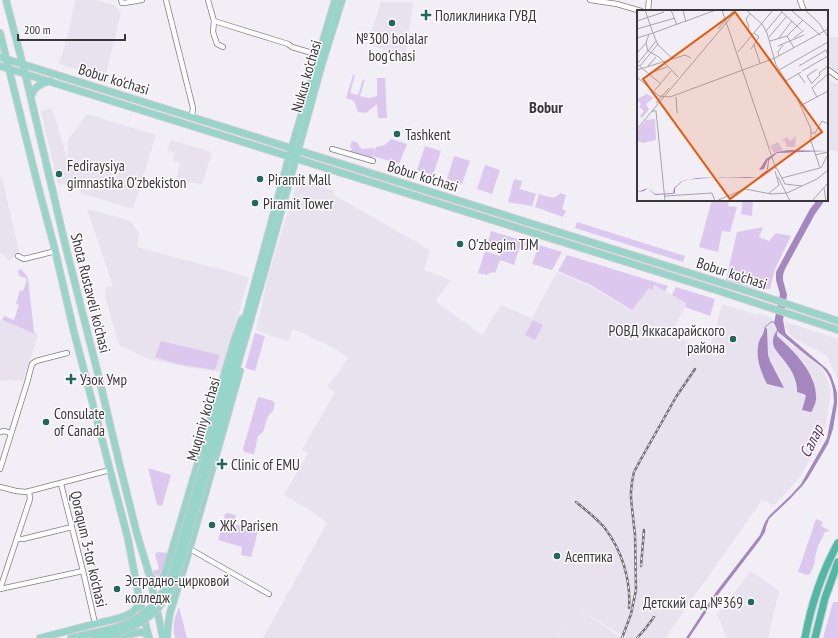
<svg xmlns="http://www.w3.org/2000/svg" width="838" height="638" font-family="'PT Sans Narrow',sans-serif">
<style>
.built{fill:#e8e2ef}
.green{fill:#dcc8ee}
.water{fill:#a587c0}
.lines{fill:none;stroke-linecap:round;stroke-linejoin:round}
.stream{stroke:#a587c0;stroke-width:1}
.minor-casing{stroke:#817e84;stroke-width:6}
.major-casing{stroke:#cccbcc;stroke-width:8}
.highway-casing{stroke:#cccbcc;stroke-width:9}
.minor{stroke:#fff;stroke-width:4.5}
.major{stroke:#97d4ca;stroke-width:6}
.highway{stroke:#52b8a6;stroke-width:7}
.rail-casing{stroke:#727074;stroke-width:2.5}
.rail{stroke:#fefcff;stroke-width:1;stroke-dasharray:3;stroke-linecap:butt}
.major-bridge-casing{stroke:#cccbcc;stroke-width:8;stroke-linecap:butt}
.major-bridge{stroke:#97d4ca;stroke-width:6}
.poi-dot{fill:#21685c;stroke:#fefcff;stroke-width:1.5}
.labels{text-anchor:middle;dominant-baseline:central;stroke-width:3;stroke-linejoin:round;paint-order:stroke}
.poi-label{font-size:15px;fill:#39373a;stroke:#fefcff;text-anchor:start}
.street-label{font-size:15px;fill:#39373a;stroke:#fefcff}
.neighbourhood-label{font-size:16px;font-weight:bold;fill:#39373a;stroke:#fefcff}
.water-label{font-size:16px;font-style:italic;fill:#5d357b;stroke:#fefcff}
.inset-road{fill:none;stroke:#a7a5aa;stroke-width:1}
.view{fill:#e8590c;fill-opacity:0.15;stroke:#e8590c;stroke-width:2}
.inset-edge{fill:none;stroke:#39373a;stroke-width:2}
</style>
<rect width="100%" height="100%" fill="#f1eef5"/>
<g class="built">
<polygon points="75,0 96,0 114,5 121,13 105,78 59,64 69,31"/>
<polygon points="381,2 413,2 405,57 368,44"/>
<polygon points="829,37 838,37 838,72 832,68 827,60 827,38"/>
<polygon points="827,78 830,81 838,84 838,152 827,149"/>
<polygon points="52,108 70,167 67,154 68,140 87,114 156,135 133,209 80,193 78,179 74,180 74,182 58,185 41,111"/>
<polygon points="171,140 212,152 202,185 176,179 180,163 173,161 175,152 167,151"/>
<polygon points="0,177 2,178 19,251 10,261 0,252"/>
<polygon points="298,179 335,191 334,195 430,250 424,270 451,280 435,301 482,335 501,305 532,318 557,272 590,286 631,310 649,288 654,285 687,303 671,333 708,352 715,333 722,304 758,315 758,313 765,315 772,318 774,328 789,343 822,368 831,389 828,413 823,437 810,460 796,482 774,505 762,500 665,638 626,638 577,608 622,638 557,638 565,623 556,638 263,638 327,523 310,510 284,495 308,453 302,450 335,392 327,386 339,372 348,357 326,344 293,329 288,342 256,330 269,273"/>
<polygon points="87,209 118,217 131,222 139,233 137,247 249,277 221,372 186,367 149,359 119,345 105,296 106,287 113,286"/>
<polygon points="0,319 38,335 23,381 7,380 0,381"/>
<polygon points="786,322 838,339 838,379 826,355 794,339 784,326"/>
<polygon points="751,571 779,591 768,638 727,638 717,614"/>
</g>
<g class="green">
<polygon points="353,75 355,75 350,93 358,95 363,79 365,80 360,96 369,98 377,96 377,78 385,78 387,118 378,118 377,104 366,113 358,112 354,101 346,98"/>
<polygon points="391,139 407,144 399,164 373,156 376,147 385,145"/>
<polygon points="352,141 357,142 360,147 362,149 375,148 372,159 348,152 348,151 352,150 350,146"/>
<polygon points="425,146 441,151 433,175 417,170"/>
<polygon points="454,156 470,161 462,184 447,179"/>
<polygon points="485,165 500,170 492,194 477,189"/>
<polygon points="514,179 522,181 520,189 536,194 532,206 508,202"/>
<path d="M 560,193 L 566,195 L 562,209 L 566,211 L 563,217 L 535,207 L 539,194 C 547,196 555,201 560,193 Z"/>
<polygon points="712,200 721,200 729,201 728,206 737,207 730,232 722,231 718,252 699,247"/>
<polygon points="743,200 753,200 752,216 741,214"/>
<polygon points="577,222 685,256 683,262 575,228"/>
<polygon points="763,227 759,237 769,241 776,233 791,236 775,269 770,289 757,289 726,280 737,232"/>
<polygon points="491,231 534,244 531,251 520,247 514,265 500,260 495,273 492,272 486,275 478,273 485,251 500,256 502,251 487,245"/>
<polygon points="539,245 562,252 552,270 532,264"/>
<polygon points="567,255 668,286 665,291 654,285 652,290 649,288 632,310 591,285 558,271"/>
<polygon points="21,269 26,275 28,278 34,332 38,335 2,320 4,316 14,320 19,305 16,304 20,290 23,291 27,280 26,278 19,276 18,271"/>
<polygon points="676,287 715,299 710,316 685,307 686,303 672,295"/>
<polygon points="533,320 543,325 535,340 525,335"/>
<polygon points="255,333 265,336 255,371 245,368"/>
<polygon points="161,341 220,355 215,370 177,364 155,357"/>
<polygon points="258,397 259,397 273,401 275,403 273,411 268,416 263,432 258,436 254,454 252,454 244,452 243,449"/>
<polygon points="148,468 171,475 162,506 157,505"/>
<polygon points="227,513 236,515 233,524 258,531 251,557 241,555 242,547 218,540 225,514"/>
<polygon points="816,519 823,522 821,526 830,531 825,532 818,546 814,561 815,562 810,574 807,575 798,572"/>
<path d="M 158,552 L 168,553 C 165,560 164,573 157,576 L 154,575 L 153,571 L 159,569 L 155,554 Z"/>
<polygon points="833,602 838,602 838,638 823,638"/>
<path d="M 179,607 L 187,638 L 175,638 C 172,625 174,619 179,607 Z"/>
</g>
<g class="water">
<path d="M 817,200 L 825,200 L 815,214 L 785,269 L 783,275 L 783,280 L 787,295 L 783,320 L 785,331 L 786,334 L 827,369 L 831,375 L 835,386 L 837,393 L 837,404 L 833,429 L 828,444 L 808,478 L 803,485 L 790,499 L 773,515 L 769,519 L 766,527 L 765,532 L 760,540 L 717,596 L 689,638 L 686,638 L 716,592 L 760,535 L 765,522 L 769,516 L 791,495 L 801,484 L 827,438 L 834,402 L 833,389 L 830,379 L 827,373 L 822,367 L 806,355 L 777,331 L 777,336 C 793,350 816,373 816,396 C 817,401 814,406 812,411 L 811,412 L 802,410 L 806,396 L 804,394 L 797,392 C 798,383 792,370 786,363 C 782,356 773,350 773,342 C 773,336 775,334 777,330 L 774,323 L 780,294 L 776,280 L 776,272 L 810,209 Z"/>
<path d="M 765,327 L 767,329 L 768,355 L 770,361 L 784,388 L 767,384 C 760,370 754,354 760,339 C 761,337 762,336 763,334 C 764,331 764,329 765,327 Z"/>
</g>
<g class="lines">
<polyline class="stream" points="765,327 771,322 774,322"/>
<defs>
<g id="minor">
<polyline points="121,0 122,3 124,3 142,0"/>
<polyline points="166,0 193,108 192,116"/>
<polyline points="208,0 214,21 213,32 217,44 223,47"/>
<polyline points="590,0 617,4 641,11"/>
<polyline points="800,0 804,11"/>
<polyline points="648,11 649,0"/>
<polyline points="214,21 288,44 292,47 319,55"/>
<polyline points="827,69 838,77"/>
<polyline points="332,149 373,161"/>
<polyline points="18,256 24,259 56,251"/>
<polyline points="0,432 4,431 11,433"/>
<polyline points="0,469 27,383 32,364 36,361 67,353"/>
<polyline points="61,484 83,571 94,619"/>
<polyline points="0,487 16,491 26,492 110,470"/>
<polyline points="17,539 23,539 72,527"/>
<polyline points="190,549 269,594"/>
<polyline points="0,589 30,499 29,491"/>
<polyline points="0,589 83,571"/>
</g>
<g id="major">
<polyline points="6,0 25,73 66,248 98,374 120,466 137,534 150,577 163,638"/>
<polyline points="0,33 38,186 54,246 74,332 128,539 139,598 149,638"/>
<polyline points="0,57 760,295 838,321"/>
<polyline points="0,66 719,291 838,330"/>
<path d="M 31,97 C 33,87 41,83 50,81"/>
<polyline points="206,455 244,323 289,157 335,0"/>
<polyline points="211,457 263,277 322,64 342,0"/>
<path d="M 150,577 C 156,583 160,582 165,574 L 235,338 L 242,319"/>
<path d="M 40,638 C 60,633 79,628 98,623 C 108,621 124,618 131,613 C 136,610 138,605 139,600"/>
<polyline points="71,638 111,629"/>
<polyline points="94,638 113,634"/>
<polyline points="111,638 141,632 146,634 149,637"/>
<polyline points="167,638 168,625 170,613 189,551 240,371"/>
</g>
<g id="highway">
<path d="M 805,638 C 811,605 822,572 838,543"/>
<polyline points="815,638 825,598 838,562"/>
</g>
</defs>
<use href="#minor" class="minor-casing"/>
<use href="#major" class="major-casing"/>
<use href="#highway" class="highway-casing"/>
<use href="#minor" class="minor"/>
<use href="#major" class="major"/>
<use href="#highway" class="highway"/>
<defs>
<g id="rail">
<path d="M 576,502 C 586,510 596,518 604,527 C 622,550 631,580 629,608"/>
<polyline points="641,566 644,530"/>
<polyline points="622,638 631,614 636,590 635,535 631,499 631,491 632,482 634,472 641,459 676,397 695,369"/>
<polyline points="637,638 645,629 654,617"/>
</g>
</defs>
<use href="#rail" class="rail-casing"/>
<use href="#rail" class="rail"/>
<defs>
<g id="major-bridge">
<path d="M 111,629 C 165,614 171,577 185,529 C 192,505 199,480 206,455"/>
<path d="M 113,634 C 169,618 175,583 189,533 C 196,508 203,482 211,457"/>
</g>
</defs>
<use href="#major-bridge" class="major-bridge-casing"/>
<use href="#major-bridge" class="major-bridge"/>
</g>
<g class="poi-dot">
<path d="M424 9h4v4h4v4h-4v4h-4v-4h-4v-4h4z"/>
<circle cx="392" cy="23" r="4"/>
<circle cx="397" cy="134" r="4"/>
<circle cx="59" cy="174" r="4"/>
<circle cx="260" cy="179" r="4"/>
<circle cx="255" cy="203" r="4"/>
<circle cx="460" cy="244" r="4"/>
<circle cx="733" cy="339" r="4"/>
<path d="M69 373h4v4h4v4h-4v4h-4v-4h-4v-4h4z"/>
<circle cx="46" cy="422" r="4"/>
<path d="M220 458h4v4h4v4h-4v4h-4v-4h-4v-4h4z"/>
<circle cx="212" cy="525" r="4"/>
<circle cx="557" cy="556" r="4"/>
<circle cx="117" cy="589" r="4"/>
<circle cx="751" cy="602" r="4"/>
</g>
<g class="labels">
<g class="poi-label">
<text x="435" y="15">Поликлиника ГУВД</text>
<text x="392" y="38" text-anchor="middle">№300 bolalar<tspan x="392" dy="17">bog'chasi</tspan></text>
<text x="405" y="134">Tashkent</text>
<text x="67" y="165">Fediraysiya<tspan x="67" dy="17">gimnastika O'zbekiston</tspan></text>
<text x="268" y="179">Piramit Mall</text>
<text x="263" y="203">Piramit Tower</text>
<text x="468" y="244">O'zbegim TJM</text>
<text x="725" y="330" text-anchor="end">РОВД Яккасарайского<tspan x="725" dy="17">района</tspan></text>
<text x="80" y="379">Узок Умр</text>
<text x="54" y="413">Consulate<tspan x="54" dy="17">of Canada</tspan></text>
<text x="231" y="464">Clinic of EMU</text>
<text x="220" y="525">ЖК Parisen</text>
<text x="565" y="556">Асептика</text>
<text x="125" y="580">Эстрадно-цирковой<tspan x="125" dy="17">колледж</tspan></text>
<text x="743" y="602" text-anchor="end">Детский сад №369</text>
</g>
<g class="street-label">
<text transform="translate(306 76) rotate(-74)">Nukus ko'chasi</text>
<text transform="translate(114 79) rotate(17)">Bobur ko'chasi</text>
<text transform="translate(423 176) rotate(17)">Bobur ko'chasi</text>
<text transform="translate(732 273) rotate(18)">Bobur ko'chasi</text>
<text transform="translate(91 293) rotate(76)">Shota Rustaveli ko'chasi</text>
<text transform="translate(203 419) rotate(-74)">Muqimiy ko'chasi</text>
<text transform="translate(89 549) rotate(77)">Qoraqum 3-tor ko'chasi</text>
</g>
<g class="neighbourhood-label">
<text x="546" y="107">Bobur</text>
</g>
<g class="water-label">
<text transform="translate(811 441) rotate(-64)">Салар</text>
</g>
</g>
<g transform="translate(637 10)">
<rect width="191" height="191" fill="#f1eef5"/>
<path d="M 10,84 L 16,88 L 9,94 L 12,99 L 10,102 L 7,100 L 10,102 L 5,108 L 3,106 L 7,101 L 2,97 L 4,94 L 0,89 ZM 18,109 L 19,130 L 6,133 L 0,131 L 0,121 L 9,110 ZM 159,126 L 158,137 L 150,137 L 148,131 L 144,131 L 150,127 L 153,131 ZM 141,132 L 146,140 L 137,143 L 133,136 Z" fill="#dcc8ee"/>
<path d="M 152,140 L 191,141 L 140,143 L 132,150 L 131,159 L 129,163 L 121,167 L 112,168 L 83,167 L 47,170 L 38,178 L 38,183 L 35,184 L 18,185 L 11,178 L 7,181 L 0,182 L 11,178 L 18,184 L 36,183 L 37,178 L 45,171 L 60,168 L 87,167 L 121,167 L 130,160 L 131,149 L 127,159 L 122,160 L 129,149 L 140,142 Z" fill="#a587c0"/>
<path class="inset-road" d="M 8,0 L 16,23M 34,0 L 40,15M 46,0 L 49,12M 85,0 L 139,159M 109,0 L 125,14 L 130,23 L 139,55 L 160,88 L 174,119 L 174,131 L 183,158 L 145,168M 143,0 L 164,20M 154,0 L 183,25M 168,0 L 182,13 L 191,27M 113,4 L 109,9 L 112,17 L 110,20 L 116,25M 0,11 L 27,2M 0,19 L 38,8M 81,19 L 97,0M 129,21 L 145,2M 150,26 L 157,38M 132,27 L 150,6M 0,28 L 16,23M 157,28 L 167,20M 141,29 L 155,11M 133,31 L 150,26 L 166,10M 9,33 L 11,41 L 22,47 L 41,67M 117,35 L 123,53M 141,36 L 167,25M 114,39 L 122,27 L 117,23M 11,41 L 19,31M 101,42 L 136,0M 0,43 L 9,33 L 12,24M 142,46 L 141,42 L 146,35M 36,49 L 21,35 L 16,23 L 79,0M 0,54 L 24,74M 0,54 L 11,41M 3,56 L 21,34M 11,56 L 19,47M 162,56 L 189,40 L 191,45M 0,60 L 48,45 L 54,48M 142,60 L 191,32M 165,61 L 191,46M 13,63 L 30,57M 161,63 L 168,73M 0,67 L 22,86 L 33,87 L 138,48 L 191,19M 149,71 L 164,62M 175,73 L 183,65 L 182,63 L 191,56M 175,74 L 170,66 L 180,59M 18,80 L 34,61M 39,87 L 40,103M 180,87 L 175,78 L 191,64M 19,93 L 32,78M 163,96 L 191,81M 15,101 L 19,101 L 28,191M 0,119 L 100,0M 174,123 L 178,123 L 185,111 L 191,114M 178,145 L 191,142M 139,157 L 148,174 L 165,176M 184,158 L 190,146M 141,167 L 153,191M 187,178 L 189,191M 131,184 L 142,175 L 138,161M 28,186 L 75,183 L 78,191M 79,191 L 108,179 L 134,184 L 150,183 L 180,169 L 191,160M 175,191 L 191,173"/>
<path class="view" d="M 98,2 L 185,122 L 93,189 L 6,69 Z"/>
<rect width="191" height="191" class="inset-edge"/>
</g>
<path d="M18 34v6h107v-6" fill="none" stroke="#39373a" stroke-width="2"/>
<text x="24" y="34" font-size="12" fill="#39373a" stroke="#fefcff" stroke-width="3" paint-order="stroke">200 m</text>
</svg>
